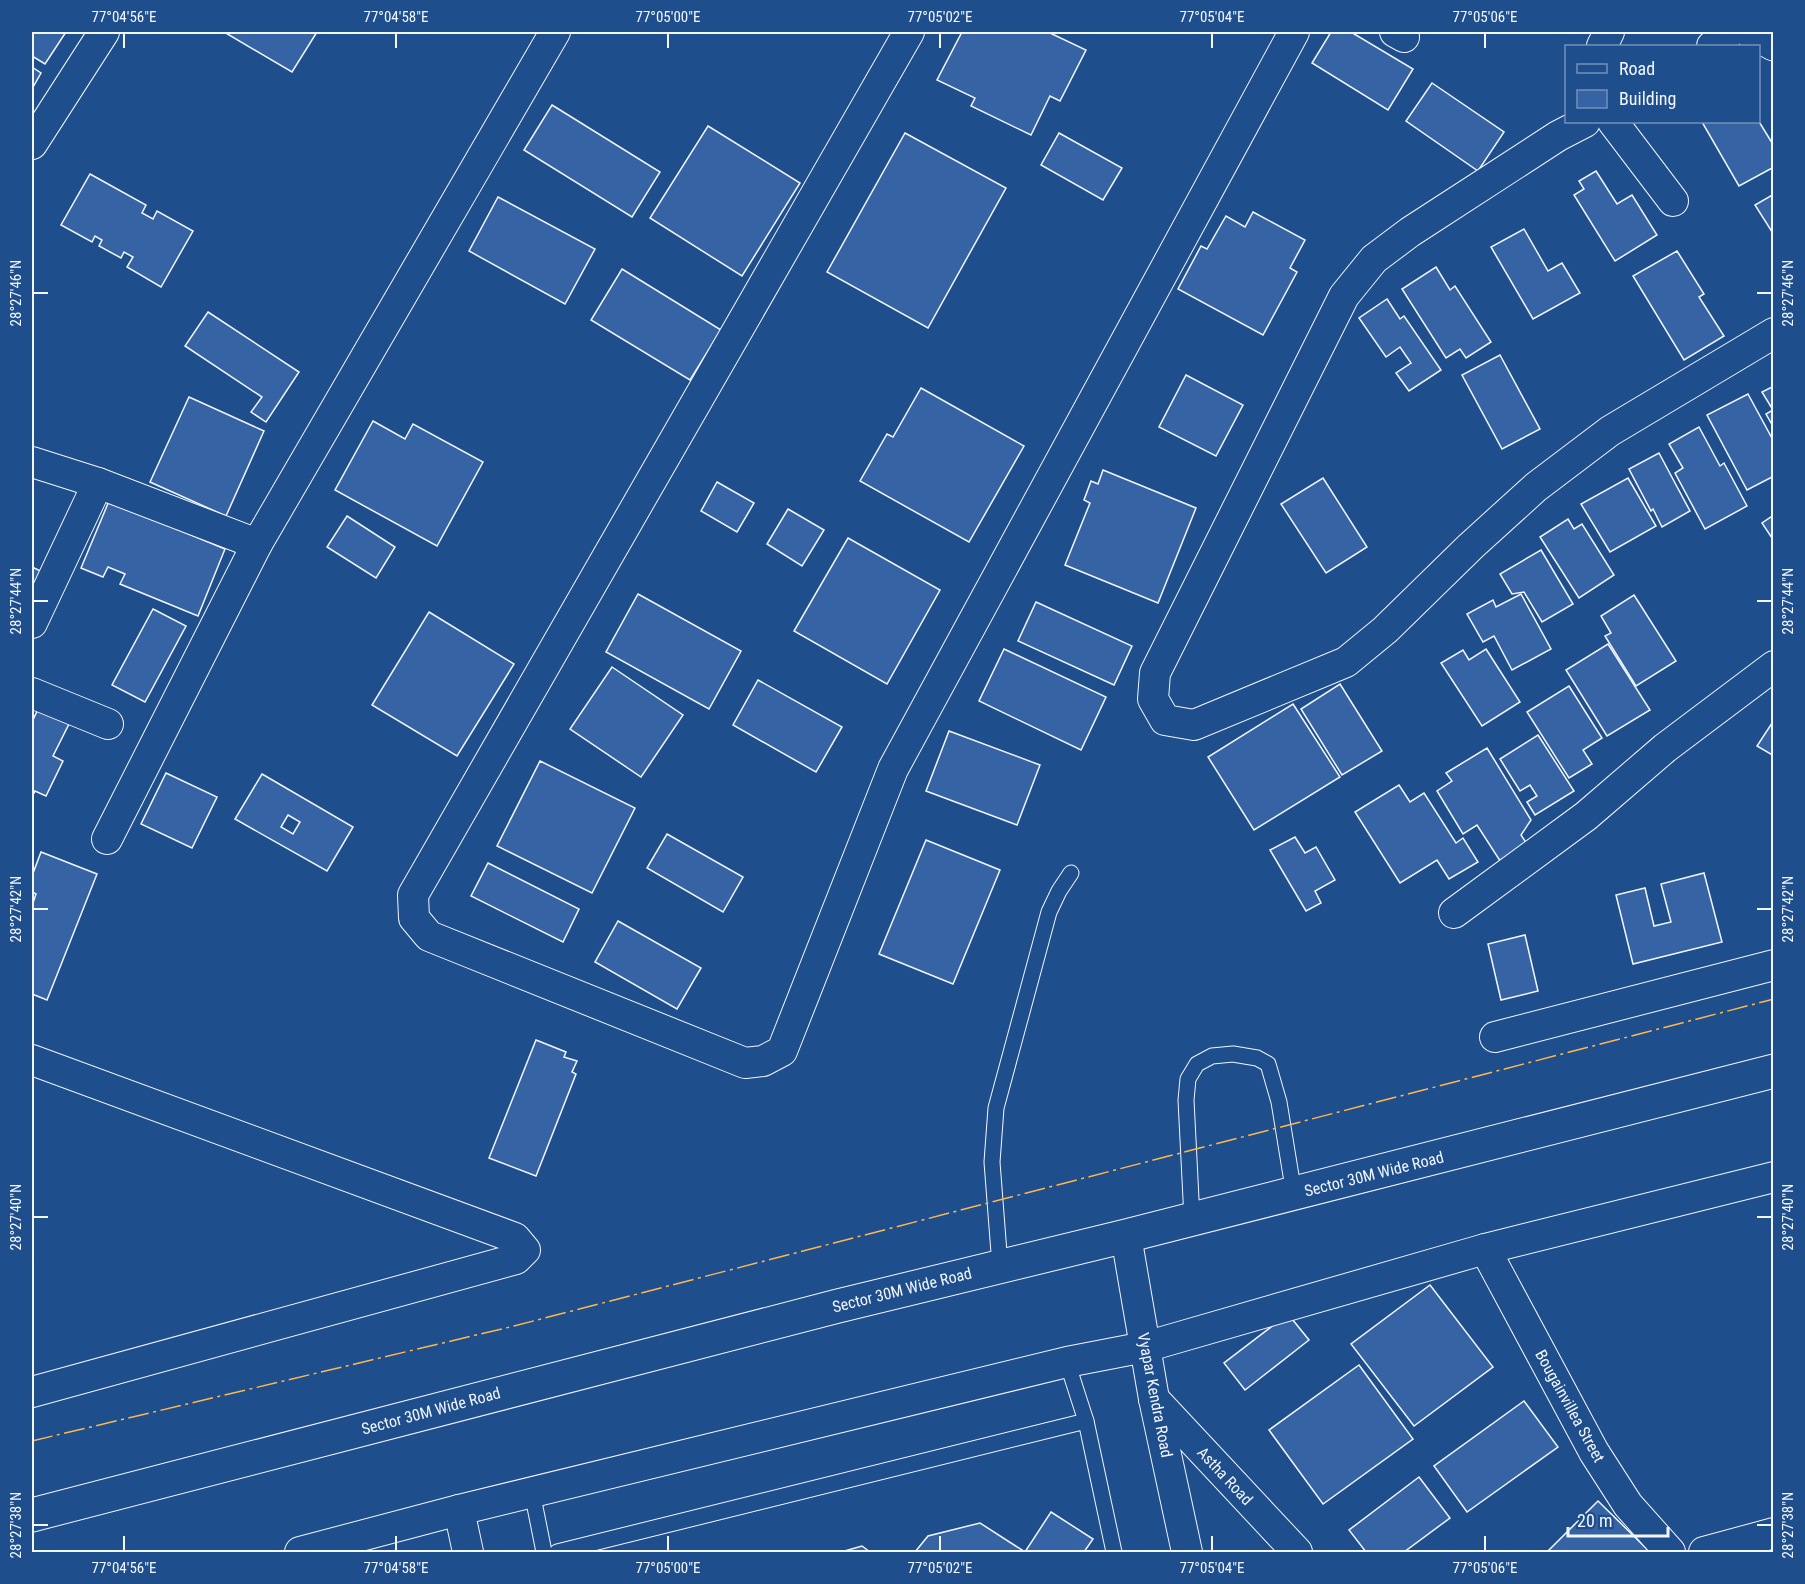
<svg xmlns="http://www.w3.org/2000/svg" width="1805" height="1584" font-family="'Roboto Condensed',sans-serif">
<style>
.building{fill:#3563a3;stroke:#f2f6ff;stroke-width:1.5;fill-rule:evenodd}
.lines{fill:none;stroke-linecap:round;stroke-linejoin:round}
.service-casing{stroke:#f2f6ff;stroke-width:17}
.minor-casing{stroke:#f2f6ff;stroke-width:32}
.tertiary-casing{stroke:#f2f6ff;stroke-width:35}
.secondary-casing{stroke:#f2f6ff;stroke-width:35}
.service{stroke:#1f4e8c;stroke-width:15}
.minor{stroke:#1f4e8c;stroke-width:30}
.tertiary{stroke:#1f4e8c;stroke-width:33}
.secondary{stroke:#1f4e8c;stroke-width:33}
.power{stroke:#ffb74d;stroke-width:1.5;stroke-dasharray:21 4.5 3 4.5;stroke-linecap:butt}
.ticks{fill:none;stroke:#f2f6ff;stroke-width:2}
.labels{text-anchor:middle;dominant-baseline:central;stroke-width:4.5;stroke-linejoin:round;paint-order:stroke}
.street-label{font-size:16px;fill:#f2f6ff;stroke:#1f4e8c}
.neatline{fill:none;stroke:#f2f6ff;stroke-width:2}
.ticks-label{font-size:15px;text-anchor:middle;fill:#f2f6ff}
</style>
<rect width="100%" height="100%" fill="#1f4e8c"/>
<g class="building">
<polygon points="32,32 66,32 45,64 32,56"/>
<polygon points="224,32 317,32 292,72"/>
<polygon points="962,32 1048,32 1086,50 1060,101 1050,96 1031,135 971,106 975,98 937,80"/>
<polygon points="1331,32 1351,32 1413,69 1388,110 1312,63"/>
<polygon points="32,67 41,73 32,89"/>
<polygon points="1432,83 1504,132 1478,171 1406,121"/>
<polygon points="552,105 660,172 632,217 524,150"/>
<polygon points="1758,120 1774,146 1774,167 1739,186 1702,122 1758,122"/>
<polygon points="708,126 800,183 742,276 650,218"/>
<polygon points="905,133 1006,188 928,328 827,272"/>
<polygon points="1059,133 1122,168 1103,200 1041,165"/>
<polygon points="1596,171 1617,204 1632,195 1657,235 1615,261 1574,195 1584,189 1579,181"/>
<polygon points="90,174 146,205 142,213 153,219 157,211 193,231 161,287 127,267 133,257 124,252 121,258 99,246 102,240 95,236 92,242 61,225"/>
<polygon points="1774,194 1774,235 1755,205"/>
<polygon points="498,197 595,249 565,304 469,251"/>
<polygon points="1253,212 1305,240 1290,268 1297,272 1263,335 1178,289 1201,246 1207,249 1226,216 1245,227"/>
<polygon points="1524,229 1548,271 1562,263 1580,293 1533,319 1491,247"/>
<polygon points="1677,251 1704,294 1699,297 1724,336 1684,360 1633,276"/>
<polygon points="1436,267 1450,290 1455,286 1491,342 1466,358 1460,349 1446,358 1402,289"/>
<polygon points="622,269 721,330 690,380 591,320"/>
<polygon points="1387,299 1400,319 1404,316 1441,370 1409,391 1396,373 1411,363 1400,347 1386,357 1359,318"/>
<polygon points="208,312 299,372 266,422 251,412 262,397 185,346"/>
<polygon points="1500,355 1540,429 1502,449 1462,375"/>
<polygon points="1186,375 1243,405 1216,456 1159,427"/>
<polygon points="1774,386 1774,428 1766,414 1773,410 1762,392"/>
<polygon points="921,388 1024,446 969,542 860,481 887,434 893,437"/>
<polygon points="1748,394 1774,442 1774,476 1747,490 1707,415"/>
<polygon points="189,397 264,431 226,516 150,482"/>
<polygon points="373,421 405,439 413,424 483,462 437,546 335,490"/>
<polygon points="1699,427 1720,466 1724,463 1747,506 1705,529 1675,473 1683,468 1669,444"/>
<polygon points="1659,453 1690,511 1662,527 1653,509 1651,511 1629,469"/>
<polygon points="1103,470 1196,508 1158,603 1065,565 1090,503 1084,500 1091,481 1098,484"/>
<polygon points="1323,478 1367,547 1326,573 1281,504"/>
<polygon points="1628,478 1656,526 1610,552 1581,504"/>
<polygon points="717,482 754,503 737,532 701,511"/>
<polygon points="109,501 225,549 198,616 120,584 125,574 108,567 103,577 81,568"/>
<polygon points="788,509 824,530 802,566 767,544"/>
<polygon points="1774,515 1774,541 1762,523"/>
<polygon points="347,516 395,547 376,578 327,547"/>
<polygon points="1568,519 1574,529 1582,524 1614,575 1579,598 1540,537"/>
<polygon points="848,538 940,590 887,684 794,631"/>
<polygon points="1541,550 1573,604 1542,622 1524,592 1512,594 1500,574"/>
<polygon points="32,567 47,574 32,604"/>
<polygon points="638,594 741,651 709,709 606,652"/>
<polygon points="1521,594 1551,649 1512,670 1494,636 1483,642 1467,614 1493,600 1496,607"/>
<polygon points="1634,595 1676,661 1636,686 1605,636 1611,633 1601,616"/>
<polygon points="1036,602 1132,646 1114,685 1018,641"/>
<polygon points="153,609 186,626 145,702 112,685"/>
<polygon points="429,612 514,664 457,756 372,705"/>
<polygon points="1608,644 1650,710 1607,736 1566,670"/>
<polygon points="1004,649 1106,697 1081,750 979,701"/>
<polygon points="1486,649 1520,702 1482,726 1441,663 1463,650 1469,660"/>
<polygon points="612,667 683,715 641,777 570,729"/>
<polygon points="758,680 842,727 816,772 733,725"/>
<polygon points="1340,684 1382,751 1342,775 1301,709"/>
<polygon points="1569,686 1602,738 1583,750 1592,764 1569,778 1527,712"/>
<polygon points="41,703 72,718 53,756 63,761 46,796 35,791 32,797 32,722"/>
<polygon points="1293,704 1340,777 1254,830 1208,757"/>
<polygon points="1774,720 1774,756 1757,746"/>
<polygon points="949,731 1040,765 1017,825 926,791"/>
<polygon points="1538,735 1574,791 1535,815 1527,802 1537,796 1530,785 1520,791 1500,759"/>
<polygon points="1487,748 1531,820 1521,835 1531,850 1504,867 1477,825 1463,834 1437,791 1452,781 1446,773"/>
<polygon points="540,761 635,808 592,893 497,846"/>
<polygon points="166,773 217,797 192,848 141,824"/>
<path d="M 262,774 L 353,827 L 327,871 L 235,819 ZM 288,815 L 300,822 L 293,834 L 281,827 Z"/>
<polygon points="1399,785 1410,802 1424,793 1456,843 1463,838 1478,862 1449,879 1437,860 1400,883 1355,812"/>
<polygon points="667,834 743,877 723,912 647,868"/>
<polygon points="1295,837 1305,853 1316,847 1335,880 1315,891 1321,903 1306,911 1270,850"/>
<polygon points="926,840 1000,870 953,984 879,954"/>
<polygon points="41,852 97,874 47,1000 32,994 32,906 36,894 32,892 32,876"/>
<polygon points="488,863 579,909 563,942 471,896"/>
<polygon points="1704,873 1722,942 1633,964 1616,895 1645,888 1654,926 1671,922 1661,884"/>
<polygon points="618,921 701,968 677,1009 595,962"/>
<polygon points="1525,935 1538,991 1501,1000 1488,944"/>
<polygon points="536,1040 566,1052 564,1057 577,1061 572,1072 576,1074 536,1176 489,1158"/>
<polygon points="1430,1285 1493,1367 1414,1426 1351,1344"/>
<polygon points="1288,1314 1309,1340 1245,1390 1224,1363"/>
<polygon points="1359,1365 1413,1439 1323,1504 1269,1430"/>
<polygon points="1524,1401 1558,1447 1467,1512 1434,1466"/>
<polygon points="1419,1477 1450,1518 1404,1552 1366,1552 1349,1530"/>
<polygon points="1598,1501 1650,1552 1547,1552"/>
<polygon points="1051,1512 1093,1539 1084,1552 915,1552 928,1536 980,1523 1025,1552"/>
<polygon points="862,1546 870,1552 841,1552"/>
</g>
<g class="lines">
<defs>
<g id="service">
<polyline points="1192,1219 1186,1100 1188,1079 1197,1064 1212,1056 1233,1054 1257,1058 1268,1064 1279,1102 1294,1194"/>
<polyline points="1000,1266 992,1162 996,1108 1049,912 1059,891 1071,873"/>
<polyline points="1067,1362 1086,1421"/>
<polyline points="532,1492 544,1552"/>
<polyline points="557,1552 1086,1421 1114,1552"/>
</g>
<g id="minor">
<polyline points="909,32 413,895 414,918 429,936 745,1063 763,1061 782,1051 893,769 1294,32"/>
<polyline points="1395,32 1404,37"/>
<polyline points="1602,46 1609,32"/>
<polyline points="1712,46 1730,32"/>
<polyline points="1585,122 1558,136 1410,232 1374,259 1344,296 1155,673 1153,699 1165,720 1194,725 1346,662 1385,630 1471,546 1536,487 1610,431 1774,333"/>
<polyline points="1613,122 1673,201"/>
<polyline points="32,144 104,32"/>
<polyline points="32,462 98,483"/>
<polyline points="32,623 98,483 257,544"/>
<polyline points="32,693 108,724"/>
<polyline points="107,839 257,544 555,32"/>
<polyline points="1454,913 1586,816 1665,748 1774,666"/>
<polyline points="1495,1037 1774,965"/>
<polyline points="32,1060 515,1238 525,1250 516,1259 32,1392"/>
<polyline points="1126,1236 1154,1399 1187,1552"/>
<polyline points="1485,1249 1594,1452 1628,1505 1670,1552"/>
<polyline points="1154,1399 1297,1552"/>
<polyline points="459,1510 468,1552"/>
<polyline points="300,1552 459,1510 1067,1362 1145,1347 1485,1249 1774,1177"/>
<polyline points="1704,1552 1774,1533"/>
</g>
<polyline id="tertiary" points="1751,32 1774,44"/>
<polyline id="secondary" points="32,1515 838,1306 1126,1236 1774,1071"/>
</defs>
<use href="#service" class="service-casing"/>
<use href="#minor" class="minor-casing"/>
<use href="#tertiary" class="tertiary-casing"/>
<use href="#secondary" class="secondary-casing"/>
<use href="#service" class="service"/>
<use href="#minor" class="minor"/>
<use href="#tertiary" class="tertiary"/>
<use href="#secondary" class="secondary"/>
<polyline class="power" points="32,1441 514,1326 1774,999"/>
</g>
<path class="ticks" d="M 124,33 L 124,48M 396,33 L 396,48M 668,33 L 668,48M 940,33 L 940,48M 1212,33 L 1212,48M 1485,33 L 1485,48M 33,293 L 48,293M 1757,293 L 1772,293M 33,601 L 48,601M 1757,601 L 1772,601M 33,909 L 48,909M 1757,909 L 1772,909M 33,1217 L 48,1217M 1757,1217 L 1772,1217M 33,1525 L 48,1525M 1757,1525 L 1772,1525M 124,1536 L 124,1551M 396,1536 L 396,1551M 668,1536 L 668,1551M 940,1536 L 940,1551M 1212,1536 L 1212,1551M 1485,1536 L 1485,1551"/>
<g class="labels">
<g class="street-label">
<text transform="translate(1374 1174) rotate(-14)">Sector 30M Wide Road</text>
<text transform="translate(902 1290) rotate(-14)">Sector 30M Wide Road</text>
<text transform="translate(1155 1395) rotate(79)">Vyapar Kendra Road</text>
<text transform="translate(1570 1406) rotate(61)">Bougainvillea Street</text>
<text transform="translate(431 1411) rotate(-15)">Sector 30M Wide Road</text>
<text transform="translate(1225 1476) rotate(47)">Astha Road</text>
</g>
</g>
<rect width="1805" height="1584" fill="none" stroke="#1f4e8c" stroke-width="66"/>
<rect x="1565" y="45" width="195" height="78" fill="#1f4e8c" stroke="#7391ba" stroke-width="1.5"/>
<rect x="1577" y="64" width="30" height="9" fill="#1f4e8c" stroke="#7391ba" stroke-width="1.5"/>
<text x="1619" y="75" font-size="18" fill="#f2f6ff">Road</text>
<rect x="1577" y="90" width="30" height="18" fill="#3563a3" stroke="#7391ba" stroke-width="1.5"/>
<text x="1619" y="105" font-size="18" fill="#f2f6ff">Building</text>
<path d="M1568 1527v9h100v-9" fill="none" stroke="#f2f6ff" stroke-width="3"/>
<text x="1577" y="1527" font-size="18" fill="#f2f6ff" stroke="#1f4e8c" stroke-width="4.5" paint-order="stroke">20 m</text>
<rect x="33" y="33" width="1739" height="1518" class="neatline"/>
<g class="ticks-label">
<text x="124" y="22">77°04'56"E</text>
<text x="396" y="22">77°04'58"E</text>
<text x="668" y="22">77°05'00"E</text>
<text x="940" y="22">77°05'02"E</text>
<text x="1212" y="22">77°05'04"E</text>
<text x="1485" y="22">77°05'06"E</text>
<text transform="translate(16 293) rotate(-90)" y="5">28°27'46"N</text>
<text transform="translate(1788 293) rotate(-90)" y="5">28°27'46"N</text>
<text transform="translate(16 601) rotate(-90)" y="5">28°27'44"N</text>
<text transform="translate(1788 601) rotate(-90)" y="5">28°27'44"N</text>
<text transform="translate(16 909) rotate(-90)" y="5">28°27'42"N</text>
<text transform="translate(1788 909) rotate(-90)" y="5">28°27'42"N</text>
<text transform="translate(16 1217) rotate(-90)" y="5">28°27'40"N</text>
<text transform="translate(1788 1217) rotate(-90)" y="5">28°27'40"N</text>
<text transform="translate(16 1525) rotate(-90)" y="5">28°27'38"N</text>
<text transform="translate(1788 1525) rotate(-90)" y="5">28°27'38"N</text>
<text x="124" y="1573">77°04'56"E</text>
<text x="396" y="1573">77°04'58"E</text>
<text x="668" y="1573">77°05'00"E</text>
<text x="940" y="1573">77°05'02"E</text>
<text x="1212" y="1573">77°05'04"E</text>
<text x="1485" y="1573">77°05'06"E</text>
</g>
</svg>
